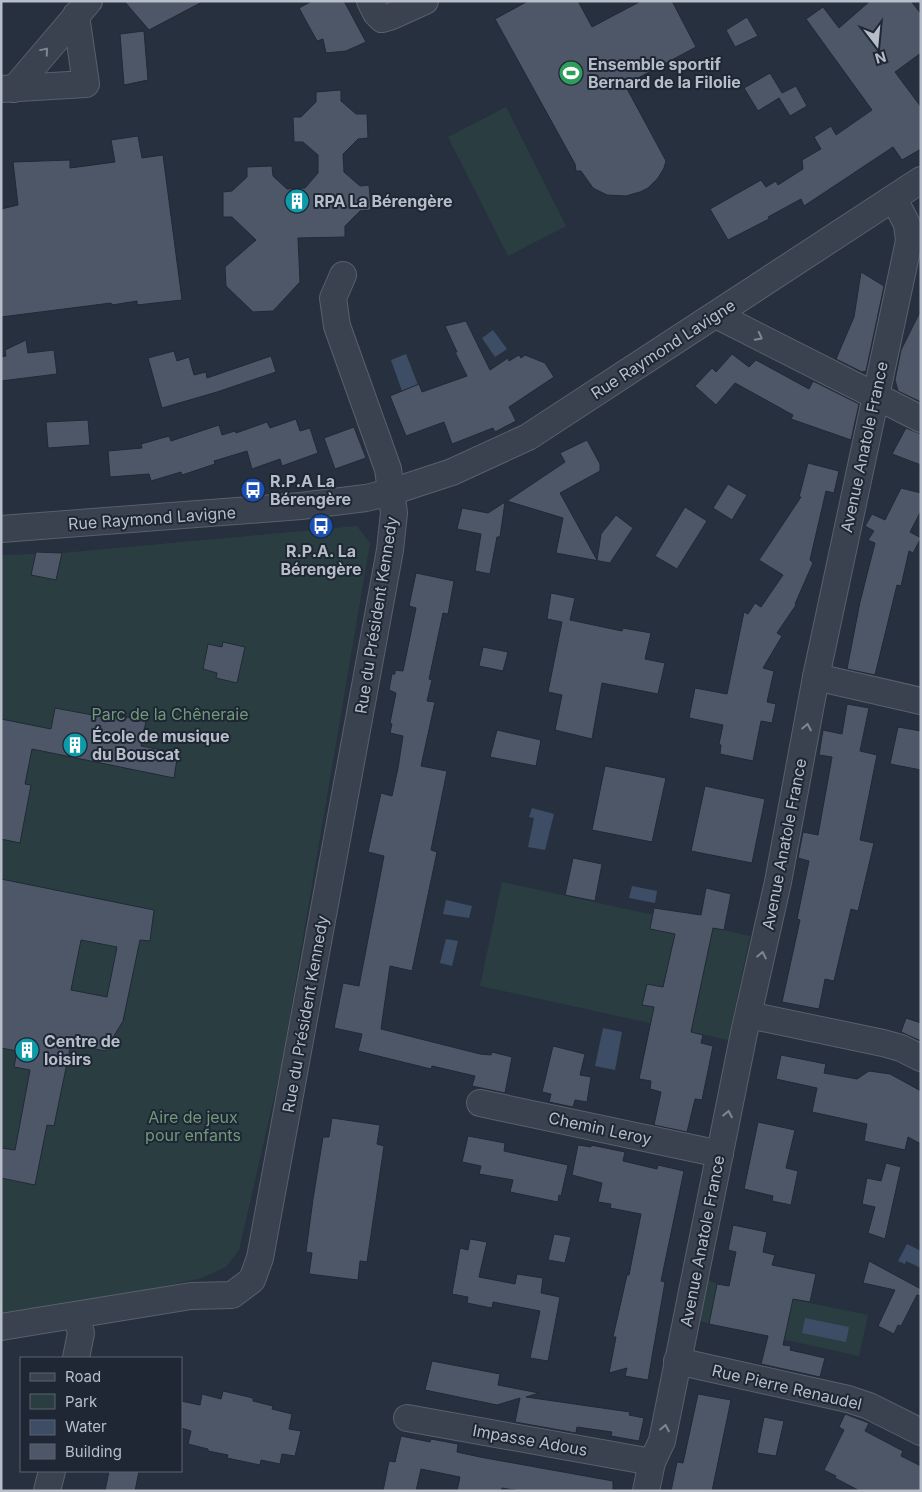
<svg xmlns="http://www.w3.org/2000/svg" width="922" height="1492" font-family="Inter,sans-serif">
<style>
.green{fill:#2a3e41}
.water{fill:#3d4d66}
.building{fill:#4d5767;stroke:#212936;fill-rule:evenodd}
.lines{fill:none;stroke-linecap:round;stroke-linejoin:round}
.minor-casing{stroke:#59606c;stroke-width:28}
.minor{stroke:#3b424f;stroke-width:26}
.oneway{stroke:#7f8692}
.labels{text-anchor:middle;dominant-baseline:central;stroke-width:4;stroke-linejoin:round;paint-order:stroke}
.poi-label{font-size:16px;font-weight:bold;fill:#b7bec9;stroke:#1f2734;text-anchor:start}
.street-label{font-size:16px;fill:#b7bec9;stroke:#1f2734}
.park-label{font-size:16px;fill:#70997a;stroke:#1f2734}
</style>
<rect width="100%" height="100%" fill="#27303f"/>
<g class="green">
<polygon points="506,107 566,226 508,256 448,137"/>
<polygon points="357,526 370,543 281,1067 239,1250 226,1267 202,1278 72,1306 1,1315 1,555 62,553"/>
<polygon points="502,882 750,936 728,1040 480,986"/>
<polygon points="708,1280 717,1284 868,1315 859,1356 699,1321"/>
</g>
<g class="water">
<polygon points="493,330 507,349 495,357 482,338"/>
<polygon points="406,354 418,385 402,391 391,360"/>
<polygon points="532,808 554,814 545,850 528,847 534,818 529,817"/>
<polygon points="632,886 657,891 655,903 629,898"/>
<polygon points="446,900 472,906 469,918 443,914"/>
<polygon points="446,939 458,941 452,966 440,963"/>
<polygon points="603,1028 622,1032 615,1070 595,1066"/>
<polygon points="907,1244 921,1251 921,1268 906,1261 905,1264 898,1261"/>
<polygon points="805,1318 849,1327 846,1342 802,1333"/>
</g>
<g class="building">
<polygon points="124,1 204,1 149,30"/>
<polygon points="312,1 344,1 366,42 346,51 326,53 323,39 317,41 299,8"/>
<polygon points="528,1 578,1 592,27 641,1 672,1 696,47 625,85 666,161 664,168 658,178 648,188 640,192 626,196 607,195 593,188 581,171 576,171 575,164 495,19"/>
<polygon points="870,1 911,1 921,14 921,53 895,72 921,107 921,149 902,160 893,147 804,206 801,199 768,217 769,219 728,240 710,209 761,180 766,187 776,181 778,185 803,169 802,160 821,149 814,137 831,126 836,135 872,110 806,19 823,7 839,28"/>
<polygon points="747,17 758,36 735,47 726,30"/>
<polygon points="144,31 148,80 124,85 120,34"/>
<polygon points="770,73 782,93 796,86 807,106 790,116 779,98 758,111 744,88"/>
<polygon points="341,90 341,101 356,114 367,114 368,138 358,139 343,154 344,172 360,186 369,185 371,210 360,211 345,226 345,237 298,238 300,282 273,311 253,312 226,286 225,267 256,240 232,217 223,217 223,192 232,191 247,177 247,167 272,166 273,176 287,189 305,188 318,173 318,155 303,142 294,142 293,117 301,117 316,102 316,92"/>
<polygon points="138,136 142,158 163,155 182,300 137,305 137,301 112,305 111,303 1,317 1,209 18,205 13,162 70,160 70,168 115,162 111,140"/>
<polygon points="861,272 884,286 866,371 862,372 836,359 854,317"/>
<polygon points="921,310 921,402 898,391 895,380 901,350"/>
<polygon points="466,321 490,370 508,358 509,361 519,355 521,358 525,355 545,363 554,377 509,407 516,421 495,432 493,428 452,444 444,422 406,436 390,396 419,384 422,392 467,376 455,352 457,352 445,326"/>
<polygon points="26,340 28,353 54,350 57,374 1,381 1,357 6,356 5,350"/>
<polygon points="174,351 177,361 189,357 194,375 206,372 207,378 271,356 276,372 217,392 162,408 148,358"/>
<polygon points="732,354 749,367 756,360 809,389 813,381 859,404 851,440 791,419 793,415 735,383 716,405 695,386 712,368 716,372"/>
<polygon points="296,419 300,431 310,428 318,453 282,466 280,459 252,469 247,451 214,461 215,464 182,475 181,472 151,481 149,474 110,477 108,451 142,448 141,444 169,436 171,441 219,425 222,435 235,431 236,433 267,422 270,428"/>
<polygon points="88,420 90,445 48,448 46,422"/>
<polygon points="354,427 366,458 335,469 324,438"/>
<polygon points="906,428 921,434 921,465 892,454"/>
<polygon points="587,440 600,464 600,471 560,493 597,560 601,534 616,515 633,528 610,563 556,553 563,518 507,501 565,462 560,453"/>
<polygon points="808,463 839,471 834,493 826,491 810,560 813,563 795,604 796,605 777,633 782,636 763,668 774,671 767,702 776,704 772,723 761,721 753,761 720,754 721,745 719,744 723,725 689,718 695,688 727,694 744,612 748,614 755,603 761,607 783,575 759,560 801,497 799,497"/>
<polygon points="728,484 747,495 732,520 713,508"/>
<polygon points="901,488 921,493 921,511 910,532 921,538 913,553 909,551 901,586 897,585 875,675 847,669 860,602 875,543 868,540 874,531 865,526 872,514 885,520"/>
<polygon points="505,502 500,537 497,537 490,574 475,571 481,534 457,529 462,508 488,513"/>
<polygon points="685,507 707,521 677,569 655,556"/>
<polygon points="36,552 62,553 56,580 31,575"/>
<polygon points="416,573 454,581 448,614 443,613 429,679 432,680 427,701 435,702 421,766 447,771 431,850 437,852 412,971 390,966 381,1029 480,1054 491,1055 492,1052 512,1057 505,1093 472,1086 475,1076 432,1066 431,1069 358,1051 362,1034 334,1028 343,983 359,986 384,856 368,852 381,793 392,796 398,768 403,736 390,733 392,724 390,723 396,693 389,690 392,674 395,674 395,670 403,671 416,608 409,606"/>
<polygon points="551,593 575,598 570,620 622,631 623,628 651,633 645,659 665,663 658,694 602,683 592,739 555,730 562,695 548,692 562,622 547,619"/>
<polygon points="223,642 245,647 237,683 216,678 217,673 203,669 208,644 222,647"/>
<polygon points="483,647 508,652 503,671 479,666"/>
<polygon points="847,704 869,708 860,751 877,755 860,840 874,843 858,911 851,909 834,981 825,979 819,1009 782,1002 800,920 797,919 809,861 798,858 803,832 818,835 832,757 819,755 823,730 842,734"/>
<polygon points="55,708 98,716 99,711 146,721 141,746 178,753 174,778 32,749 25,784 31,785 20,843 1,839 1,719 51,729"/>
<polygon points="898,727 921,731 921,770 890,764"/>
<polygon points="497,730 541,740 536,766 490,757"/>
<polygon points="605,766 666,778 652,842 592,830"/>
<polygon points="705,786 765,799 752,863 691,851"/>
<polygon points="573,858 602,864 595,901 565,895"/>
<path d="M 1,879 L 154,910 L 150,941 L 140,940 L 123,1021 L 105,1051 L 71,1044 L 54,1126 L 47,1125 L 35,1185 L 1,1178 L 1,1148 L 15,1150 L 30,1070 L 14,1067 L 17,1051 L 1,1048 ZM 81,940 L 117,947 L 107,997 L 71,990 Z"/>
<polygon points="706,888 731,894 724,930 713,928 691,1032 703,1035 701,1043 713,1046 702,1100 695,1099 687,1132 654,1125 661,1092 650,1089 651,1081 639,1079 654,1007 642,1005 647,984 663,987 675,934 650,929 654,908 701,915"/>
<polygon points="906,1018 921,1023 921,1041 901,1032"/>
<polygon points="553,1046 585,1054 580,1075 591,1077 587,1102 575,1100 573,1107 549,1102 551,1094 542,1092"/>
<polygon points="781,1055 826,1064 824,1073 857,1079 869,1071 890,1074 921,1091 921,1144 908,1137 905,1150 864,1141 867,1124 812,1112 817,1088 776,1079"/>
<polygon points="332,1118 380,1125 377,1144 384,1146 367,1262 360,1261 358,1280 309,1274 312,1253 306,1252 313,1199 323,1137 329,1137"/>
<polygon points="758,1122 795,1130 786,1168 798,1171 791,1205 772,1201 773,1196 744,1189"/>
<polygon points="468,1136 505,1143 504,1151 568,1165 561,1196 559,1195 558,1202 510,1192 513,1180 479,1174 481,1166 462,1162"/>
<polygon points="578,1145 591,1147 591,1145 625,1152 623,1161 657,1169 658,1165 684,1171 661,1281 665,1282 648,1380 625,1376 627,1368 609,1373 616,1337 613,1337 627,1275 629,1275 641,1214 610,1208 611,1204 598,1202 602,1183 572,1175"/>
<polygon points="886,1163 901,1167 885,1239 868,1233 875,1207 862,1204 867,1178 881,1181"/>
<polygon points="733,1225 767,1232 763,1252 775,1255 772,1265 816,1274 810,1302 793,1299 783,1345 791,1346 790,1350 825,1358 820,1377 761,1364 768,1336 709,1324 717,1284 729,1286 736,1252 728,1250"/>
<polygon points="554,1234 571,1237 565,1263 548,1260"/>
<polygon points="470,1239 487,1242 479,1277 515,1284 517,1274 543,1278 541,1293 560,1297 548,1361 530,1358 540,1311 493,1302 492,1308 467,1303 468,1297 452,1294 460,1248 468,1250"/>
<polygon points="869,1261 921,1289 921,1296 917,1295 901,1326 898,1325 894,1334 878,1326 895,1290 863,1283"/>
<polygon points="432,1361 500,1374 498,1385 539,1393 526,1397 630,1412 629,1415 644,1418 639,1441 611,1436 612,1432 577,1427 576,1433 515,1422 520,1398 497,1405 425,1390"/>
<polygon points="223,1391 253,1398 253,1401 273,1406 272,1409 292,1414 289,1429 301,1431 295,1456 282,1454 280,1464 261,1460 260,1465 227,1458 228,1455 208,1451 208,1449 188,1444 191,1431 181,1428 181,1401 200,1405 202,1394 221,1399"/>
<polygon points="698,1394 731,1400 712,1491 671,1491 677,1462 683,1463"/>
<polygon points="845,1414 869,1423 865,1431 903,1451 901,1456 921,1466 921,1491 860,1491 835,1478 836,1476 824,1470 844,1430 839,1427"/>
<polygon points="764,1417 784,1421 776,1456 757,1453"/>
<polygon points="401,1436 430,1442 431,1439 458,1444 457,1452 480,1457 613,1481 613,1491 520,1491 502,1488 501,1491 457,1491 460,1477 421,1469 416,1491 383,1491 389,1461 395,1462"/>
<polygon points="109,1471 139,1471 135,1491 105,1491"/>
</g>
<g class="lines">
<defs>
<g id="minor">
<polyline points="370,1 376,13 382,19 392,16 425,1"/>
<polyline points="1,89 86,84 76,15"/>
<polyline points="14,89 89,1"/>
<polyline points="716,315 921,419"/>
<polyline points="1,529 301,506 366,498 391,492 452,472 528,437 921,180"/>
<polyline points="816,677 921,701"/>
<polyline points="749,1015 883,1043 901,1048 921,1058"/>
<polyline points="480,1103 720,1154"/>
<polyline points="76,1315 81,1333 76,1358"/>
<polyline points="1,1327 191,1296 232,1295 252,1280 260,1258 390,550 394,513 388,469 337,326 333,298 343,275"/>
<polyline points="677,1361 848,1399 869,1406 921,1432"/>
<polyline points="407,1418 652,1462"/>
<polyline points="47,1491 52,1471"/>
<polyline points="646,1491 652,1462 662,1441 744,1033 778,882 816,677 909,241 907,224 894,199"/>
</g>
</defs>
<use href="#minor" class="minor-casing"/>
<use href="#minor" class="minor"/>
</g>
<defs><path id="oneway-chevron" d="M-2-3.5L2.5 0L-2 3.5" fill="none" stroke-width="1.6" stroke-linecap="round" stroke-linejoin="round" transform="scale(1.25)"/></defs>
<g class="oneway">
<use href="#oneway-chevron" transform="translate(45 51) rotate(-50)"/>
<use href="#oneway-chevron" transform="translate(759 337) rotate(27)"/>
<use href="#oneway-chevron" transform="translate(807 727) rotate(-79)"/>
<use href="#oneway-chevron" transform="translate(762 955) rotate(-78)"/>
<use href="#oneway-chevron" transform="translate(728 1114) rotate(-79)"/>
<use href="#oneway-chevron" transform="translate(665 1428) rotate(-79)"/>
</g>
<defs>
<symbol id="stadium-disc" viewBox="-11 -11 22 22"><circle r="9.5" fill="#2e9e5b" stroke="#1f2734"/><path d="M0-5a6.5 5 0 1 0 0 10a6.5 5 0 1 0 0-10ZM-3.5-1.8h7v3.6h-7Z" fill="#fff"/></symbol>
<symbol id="building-disc" viewBox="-11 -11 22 22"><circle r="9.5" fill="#0f9aa8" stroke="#1f2734"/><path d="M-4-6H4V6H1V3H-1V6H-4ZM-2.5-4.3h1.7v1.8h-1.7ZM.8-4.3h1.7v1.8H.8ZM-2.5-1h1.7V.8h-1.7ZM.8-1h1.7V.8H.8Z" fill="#fff"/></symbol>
<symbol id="bus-disc" viewBox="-11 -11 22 22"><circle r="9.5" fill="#1a4fb4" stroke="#1f2734"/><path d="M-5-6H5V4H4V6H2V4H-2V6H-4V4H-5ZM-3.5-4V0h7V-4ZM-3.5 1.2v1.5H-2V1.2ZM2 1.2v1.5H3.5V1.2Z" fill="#fff"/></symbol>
</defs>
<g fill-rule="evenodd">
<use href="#stadium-disc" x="557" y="59" width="28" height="28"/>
<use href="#building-disc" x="283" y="187" width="28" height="28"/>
<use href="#bus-disc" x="239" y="476" width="28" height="28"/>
<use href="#bus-disc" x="307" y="512" width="28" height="28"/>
<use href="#building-disc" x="61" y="731" width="28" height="28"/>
<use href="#building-disc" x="13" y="1036" width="28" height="28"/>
</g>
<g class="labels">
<g class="poi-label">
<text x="588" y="64">Ensemble sportif<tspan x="588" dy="18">Bernard de la Filolie</tspan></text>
<text x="314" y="201">RPA La Bérengère</text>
<text x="270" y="481">R.P.A La<tspan x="270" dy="18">Bérengère</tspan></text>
<text x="321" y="551" text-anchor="middle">R.P.A. La<tspan x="321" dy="18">Bérengère</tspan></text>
<text x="92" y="736">École de musique<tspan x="92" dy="18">du Bouscat</tspan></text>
<text x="44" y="1041">Centre de<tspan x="44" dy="18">loisirs</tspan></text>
</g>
<g class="street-label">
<text transform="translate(663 349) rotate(-33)">Rue Raymond Lavigne</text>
<text transform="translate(864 447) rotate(-78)">Avenue Anatole France</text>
<text transform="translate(152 518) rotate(-4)">Rue Raymond Lavigne</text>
<text transform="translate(376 615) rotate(-81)">Rue du Président Kennedy</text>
<text transform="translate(784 844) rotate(-79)">Avenue Anatole France</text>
<text transform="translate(305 1014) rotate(-80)">Rue du Président Kennedy</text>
<text transform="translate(600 1128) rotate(12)">Chemin Leroy</text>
<text transform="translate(702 1241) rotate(-79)">Avenue Anatole France</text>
<text transform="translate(787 1387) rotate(13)">Rue Pierre Renaudel</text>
<text transform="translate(530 1440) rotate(10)">Impasse Adous</text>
</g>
<g class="park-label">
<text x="170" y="714">Parc de la Chêneraie</text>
<text x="193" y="1117">Aire de jeux<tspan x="193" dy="18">pour enfants</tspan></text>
</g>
</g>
<rect width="922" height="1492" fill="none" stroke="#b7bec9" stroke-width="5"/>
<rect x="20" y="1357" width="162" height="115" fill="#1f2734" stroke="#5c6370"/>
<rect x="30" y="1373" width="25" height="8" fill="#3b424f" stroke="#5c6370"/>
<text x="65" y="1382" font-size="15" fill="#b7bec9">Road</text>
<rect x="30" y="1394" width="25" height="15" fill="#2a3e41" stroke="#5c6370"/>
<text x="65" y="1407" font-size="15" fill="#b7bec9">Park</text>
<rect x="30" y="1420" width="25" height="15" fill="#3d4d66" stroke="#5c6370"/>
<text x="65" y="1432" font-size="15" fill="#b7bec9">Water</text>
<rect x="30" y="1444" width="25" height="15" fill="#4d5767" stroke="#5c6370"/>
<text x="65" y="1457" font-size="15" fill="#b7bec9">Building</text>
<g transform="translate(877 45) rotate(164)" stroke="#1f2734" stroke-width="4" paint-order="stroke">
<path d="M0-4L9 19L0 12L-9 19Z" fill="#b7bec9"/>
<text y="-8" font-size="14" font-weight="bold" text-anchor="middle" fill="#b7bec9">N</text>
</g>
</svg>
